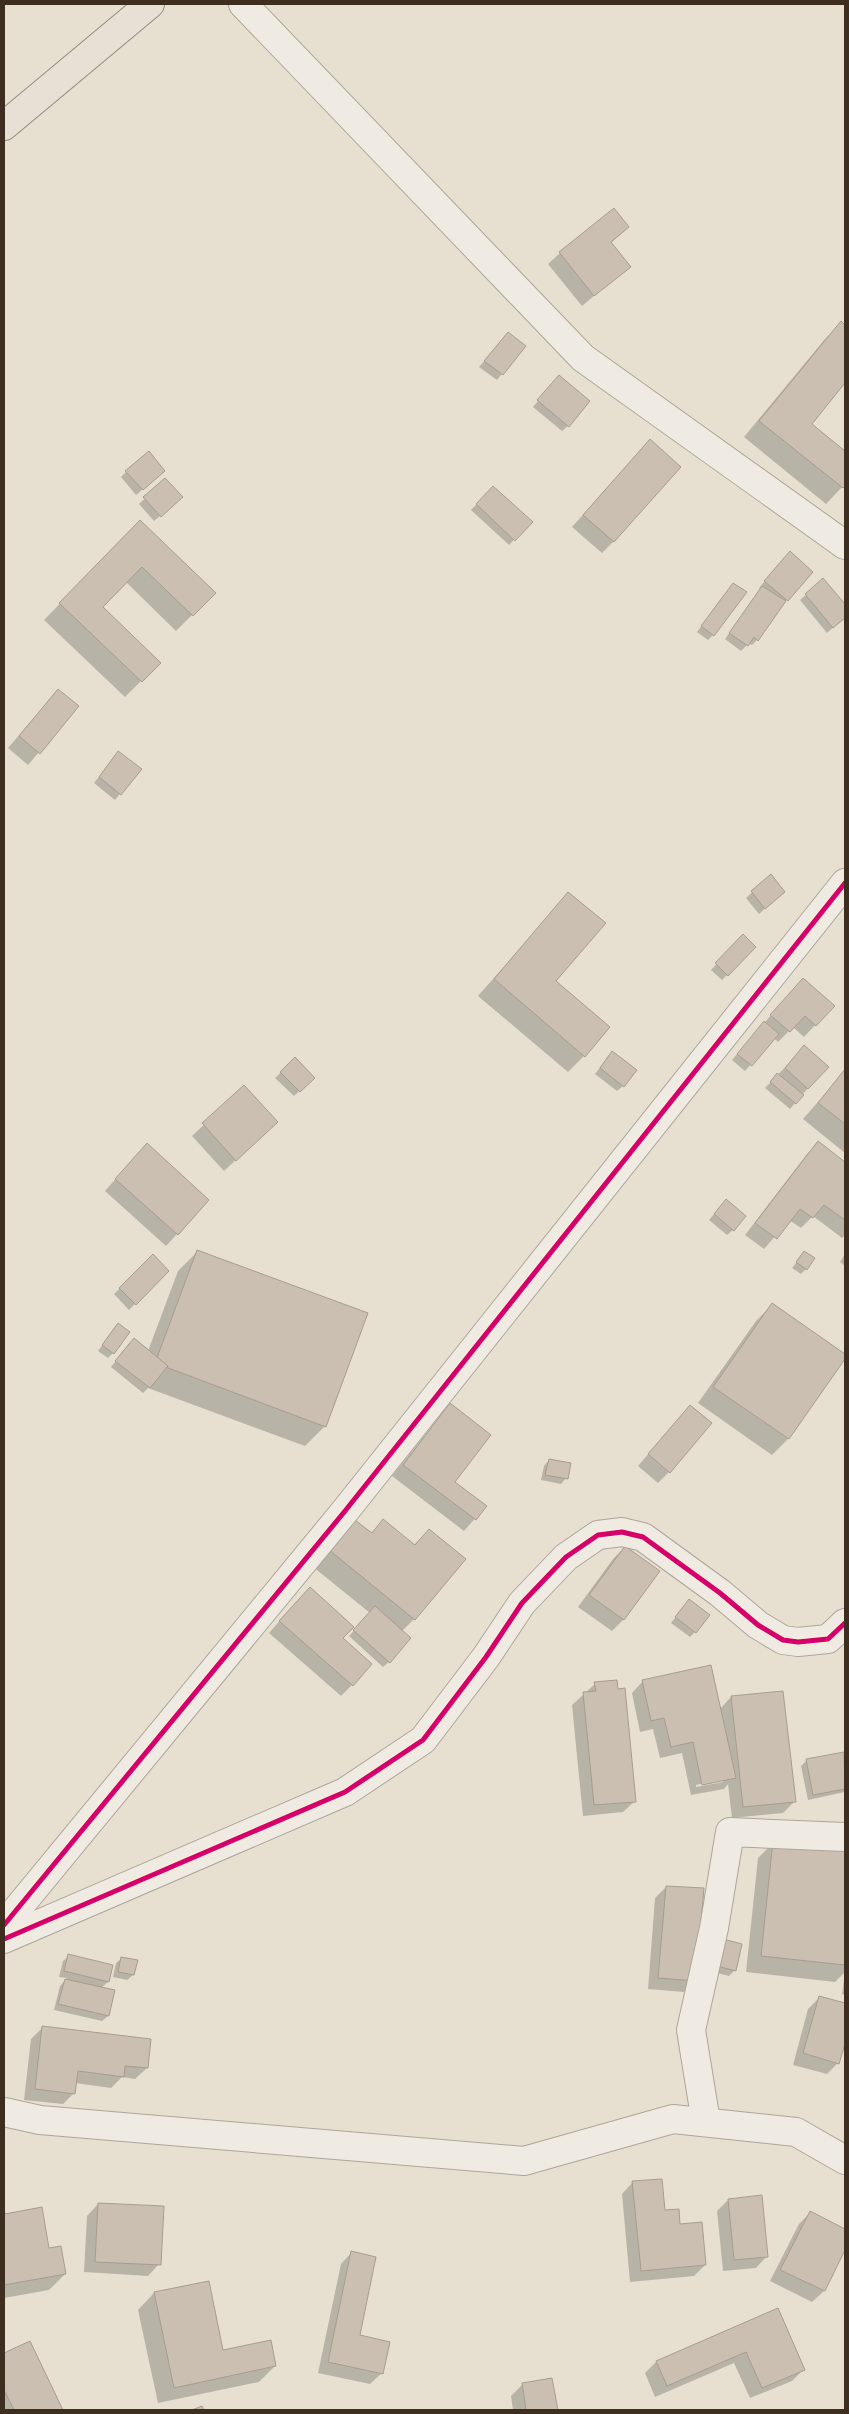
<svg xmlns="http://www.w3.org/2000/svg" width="849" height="2414" font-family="'Zilla Slab',serif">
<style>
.shadow{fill:#0003;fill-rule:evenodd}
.building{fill:#cbbfb2;stroke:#a89c90}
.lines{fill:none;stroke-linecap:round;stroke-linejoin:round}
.street-casing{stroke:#ada599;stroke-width:30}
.primary-casing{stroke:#928b80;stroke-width:30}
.street{stroke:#efebe3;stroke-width:28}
.primary{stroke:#e6e1d4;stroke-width:28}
.cycleway-casing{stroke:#f7eed8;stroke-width:8}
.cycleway{stroke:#d6006c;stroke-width:5}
</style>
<rect width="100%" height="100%" fill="#e7e0d1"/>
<g class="shadow">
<polygon points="628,227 611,243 629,266 582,306 548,264 560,253"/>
<polygon points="841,323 845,326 845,382 810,424 845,453 845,484 826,504 744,437 825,339"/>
<polygon points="508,333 524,346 497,380 479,367"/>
<polygon points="554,382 568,426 562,431 533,407"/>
<polygon points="639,452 613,542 602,553 572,527"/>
<polygon points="126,472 158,476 136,495 121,477"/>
<polygon points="165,480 176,502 154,521 139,504"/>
<polygon points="493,487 531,522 509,545 471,510"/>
<polygon points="124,538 214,593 176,631 126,582 101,607 159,663 125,697 44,620"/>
<polygon points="784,558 812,572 781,606 757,640 752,645 749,643 741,651 725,639 761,589 759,588"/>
<polygon points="823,580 845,606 845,617 827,633 800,600"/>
<polygon points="733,584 713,635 708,640 697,632"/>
<polygon points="58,690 78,706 28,765 8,748"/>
<polygon points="113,759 120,794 115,800 94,783"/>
<polygon points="770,876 778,897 759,914 746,898"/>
<polygon points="569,893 554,981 584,1056 568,1072 478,996"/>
<polygon points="743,936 754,947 722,980 711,970"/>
<polygon points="792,991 833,1006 804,1037 793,1027 778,1042 774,1038 745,1071 732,1060"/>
<polygon points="612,1052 623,1086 617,1091 595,1074"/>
<polygon points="799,1053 808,1088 790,1109 765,1088"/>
<polygon points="295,1059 313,1078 294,1096 275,1078"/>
<polygon points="845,1071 845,1153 803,1119"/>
<polygon points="244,1087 265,1133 224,1171 192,1136"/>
<polygon points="818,1143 845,1163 845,1235 842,1238 813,1216 801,1228 789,1220 764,1249 745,1235 807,1154"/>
<polygon points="136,1156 208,1200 166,1246 105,1191"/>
<polygon points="720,1207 733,1230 727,1235 709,1220"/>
<polygon points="198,1251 325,1426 305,1446 148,1388 143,1393 111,1367 128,1345 148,1351 178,1271"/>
<polygon points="804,1253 806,1269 801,1274 792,1268"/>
<polygon points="845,1254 845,1266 840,1262"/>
<polygon points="153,1256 168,1271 129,1310 114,1294"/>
<polygon points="772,1305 845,1356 788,1439 772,1455 698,1403 756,1321"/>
<polygon points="113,1330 113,1353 108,1358 98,1351"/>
<polygon points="450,1404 453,1482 485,1507 464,1531 392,1476"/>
<polygon points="679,1418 669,1472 658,1483 638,1466"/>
<polygon points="549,1460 566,1478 561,1484 541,1480 544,1466"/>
<polygon points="383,1521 414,1545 429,1530 414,1619 402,1631 389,1662 383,1667 349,1636 370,1613 307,1562 331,1532 370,1534"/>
<polygon points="625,1547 658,1571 623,1620 612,1631 578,1607 613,1559"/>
<polygon points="298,1600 341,1638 352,1685 341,1696 269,1633"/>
<polygon points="689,1600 695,1632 690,1637 671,1623"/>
<path d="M 643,1681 L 720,1709 L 731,1697 L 782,1692 L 794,1802 L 783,1813 L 732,1818 L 728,1784 L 724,1789 L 691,1795 L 682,1753 L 660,1758 L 653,1729 L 640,1732 L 632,1693 ZM 723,1779 L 723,1782 L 696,1787 L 696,1785 Z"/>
<polygon points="595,1684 635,1801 623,1812 583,1816 572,1705"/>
<polygon points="843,1754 845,1792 808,1800 801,1766 807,1760"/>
<polygon points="774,1842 845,1849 845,1995 842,1994 845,1972 835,1982 746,1972 758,1858"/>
<polygon points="666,1887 695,1981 684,1992 648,1989 655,1898"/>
<polygon points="741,1945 735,1970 729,1976 713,1972"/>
<polygon points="69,1956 108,1982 101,1988 113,1991 108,2016 102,2021 54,2010 60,1986 67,1978 59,1977 63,1961"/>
<polygon points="122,1958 133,1975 127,1980 113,1977 116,1963"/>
<polygon points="820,1997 845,2005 845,2040 838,2063 827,2074 793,2065 808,2009"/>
<polygon points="43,2027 147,2068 135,2079 122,2077 111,2088 75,2083 74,2093 63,2104 24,2100 31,2039"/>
<polygon points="633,2182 679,2225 705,2265 694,2276 630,2282 622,2194"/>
<polygon points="728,2200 767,2256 756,2268 723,2271 717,2211"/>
<polygon points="98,2204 159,2264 148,2276 84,2272 87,2216"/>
<polygon points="41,2209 48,2250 65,2274 49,2290 4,2298 4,2214"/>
<polygon points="810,2213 845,2230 845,2248 824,2291 812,2302 770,2281 799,2224"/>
<polygon points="352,2252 358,2336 382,2373 370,2384 318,2373 341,2264"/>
<polygon points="208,2282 222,2352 275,2366 259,2382 158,2403 138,2310 154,2293"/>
<polygon points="777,2309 803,2370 792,2381 750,2398 734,2363 655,2397 645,2373 656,2362"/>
<polygon points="30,2343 61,2410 4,2410 4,2354"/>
<polygon points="551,2379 556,2410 513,2410 511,2396 522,2385"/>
</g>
<g class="building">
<polygon points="614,208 629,227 611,242 631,267 594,296 559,252"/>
<polygon points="841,321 845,325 845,383 812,424 845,451 845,486 843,488 759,421"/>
<polygon points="508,332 526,346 503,375 484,361"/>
<polygon points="559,375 590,401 569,427 537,400"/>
<polygon points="650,439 681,467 614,542 583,515"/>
<polygon points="149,451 165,471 143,490 125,471"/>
<polygon points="165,478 183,497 161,517 143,497"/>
<polygon points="493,486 533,522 515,541 476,504"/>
<polygon points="140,520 216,593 193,616 142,567 103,607 161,663 142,682 59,603"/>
<polygon points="790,551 813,572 788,601 764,581"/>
<polygon points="823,578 845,604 845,618 833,628 805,594"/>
<polygon points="733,583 747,592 714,636 701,626"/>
<polygon points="762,586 786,601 758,641 754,637 748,646 729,633"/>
<polygon points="58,689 79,706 40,754 19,736"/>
<polygon points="118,751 142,769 121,795 99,777"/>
<polygon points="771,874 785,892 765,909 751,891"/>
<polygon points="568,892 606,923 556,981 610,1027 585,1057 494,979"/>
<polygon points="743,934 756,947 728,976 715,963"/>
<polygon points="803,978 835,1006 816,1026 805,1016 790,1032 770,1015"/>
<polygon points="764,1021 779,1034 752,1066 737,1054"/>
<polygon points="804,1045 829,1067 808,1089 785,1068"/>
<polygon points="612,1051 637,1070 624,1087 600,1068"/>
<polygon points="295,1057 315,1078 300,1092 280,1072"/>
<polygon points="845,1069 845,1124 818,1103"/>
<polygon points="777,1073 804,1095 796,1104 770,1082"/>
<polygon points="244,1085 278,1122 236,1161 202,1123"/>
<polygon points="818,1141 845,1162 845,1220 824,1205 813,1218 800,1209 777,1239 755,1223"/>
<polygon points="147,1143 209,1200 178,1235 115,1179"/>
<polygon points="726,1199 746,1216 734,1231 714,1214"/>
<polygon points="197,1250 368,1313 326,1427 155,1363"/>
<polygon points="804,1251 815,1258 807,1270 796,1262"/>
<polygon points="153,1254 169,1271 136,1305 119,1288"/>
<polygon points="772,1303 845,1354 845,1359 789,1439 713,1387"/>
<polygon points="118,1323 130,1332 114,1354 102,1345"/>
<polygon points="134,1338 168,1366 150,1388 115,1361"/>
<polygon points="450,1403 491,1435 455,1482 487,1506 476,1520 403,1465"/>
<polygon points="690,1405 712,1423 670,1473 648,1454"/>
<polygon points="549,1459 571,1463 568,1479 545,1475"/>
<polygon points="347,1514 372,1533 383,1519 415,1545 429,1529 466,1559 415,1620 323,1545"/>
<polygon points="625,1546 660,1571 624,1620 589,1595"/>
<polygon points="310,1587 354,1627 343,1638 372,1664 353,1686 279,1621"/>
<polygon points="689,1599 710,1615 696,1633 675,1617"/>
<polygon points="375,1606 411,1638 390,1663 353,1630"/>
<polygon points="711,1665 736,1778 702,1785 693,1742 671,1747 664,1718 651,1721 642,1680"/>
<polygon points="617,1680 618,1689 625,1688 636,1802 594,1805 583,1692 596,1691 594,1682"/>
<polygon points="783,1691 796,1802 743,1807 731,1696"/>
<polygon points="844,1752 845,1789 813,1795 806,1759"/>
<polygon points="773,1841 845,1848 845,1965 761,1956"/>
<polygon points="666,1886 704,1888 696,1981 658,1978"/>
<polygon points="723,1939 742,1944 736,1971 717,1966"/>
<polygon points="68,1954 113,1965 109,1982 64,1971"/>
<polygon points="121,1957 138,1960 134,1975 118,1972"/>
<polygon points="65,1979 115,1990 109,2016 58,2004"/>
<polygon points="819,1996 845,2003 845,2044 839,2064 803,2053"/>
<polygon points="42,2026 151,2039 148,2068 125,2066 124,2077 78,2071 75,2094 35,2089"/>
<polygon points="662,2179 665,2210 679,2209 680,2224 702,2222 706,2265 641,2271 632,2181"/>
<polygon points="762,2195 768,2257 734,2260 728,2199"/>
<polygon points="98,2203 164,2206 161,2265 95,2262"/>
<polygon points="4,2207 5,2214 42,2207 49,2248 61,2246 66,2274 4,2285"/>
<polygon points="810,2211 845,2229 845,2250 825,2291 780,2270"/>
<polygon points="351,2251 376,2257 360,2335 390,2342 383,2374 328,2362"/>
<polygon points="209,2281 223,2350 271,2340 276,2366 174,2388 154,2292"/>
<polygon points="778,2308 805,2370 762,2388 746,2352 667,2386 656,2361"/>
<polygon points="30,2341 63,2410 14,2410 4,2390 4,2353"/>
<polygon points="552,2378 558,2410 526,2410 522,2383"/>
<polygon points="202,2406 204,2410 192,2410"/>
</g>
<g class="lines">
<defs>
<g id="street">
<polyline points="243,4 583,358 845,545"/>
<polyline points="4,1925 345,1511 845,883"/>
<polyline points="4,1939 345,1792 423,1740 486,1657 522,1603 566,1557 598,1535 622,1532 643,1537 720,1593 758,1625 783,1640 798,1642 828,1639 845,1623"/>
<polyline points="4,2112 40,2120 524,2161 673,2119 796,2132 845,2160"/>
<polyline points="706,2122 691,2030 714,1928 730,1832 845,1837"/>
</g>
<polyline id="primary" points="4,126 150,4"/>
</defs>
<use href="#street" class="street-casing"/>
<use href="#primary" class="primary-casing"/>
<use href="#street" class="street"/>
<use href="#primary" class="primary"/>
<defs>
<g id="cycleway">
<polyline points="4,1925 345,1511 845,883"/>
<polyline points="4,1939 345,1792 423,1740 486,1657 522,1603 566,1557 598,1535 622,1532 643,1537 720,1593 758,1625 783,1640 798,1642 828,1639 845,1623"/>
</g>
</defs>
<use href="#cycleway" class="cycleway-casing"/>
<use href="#cycleway" class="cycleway"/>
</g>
<rect width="849" height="2414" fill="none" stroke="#3d2e20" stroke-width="10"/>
</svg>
